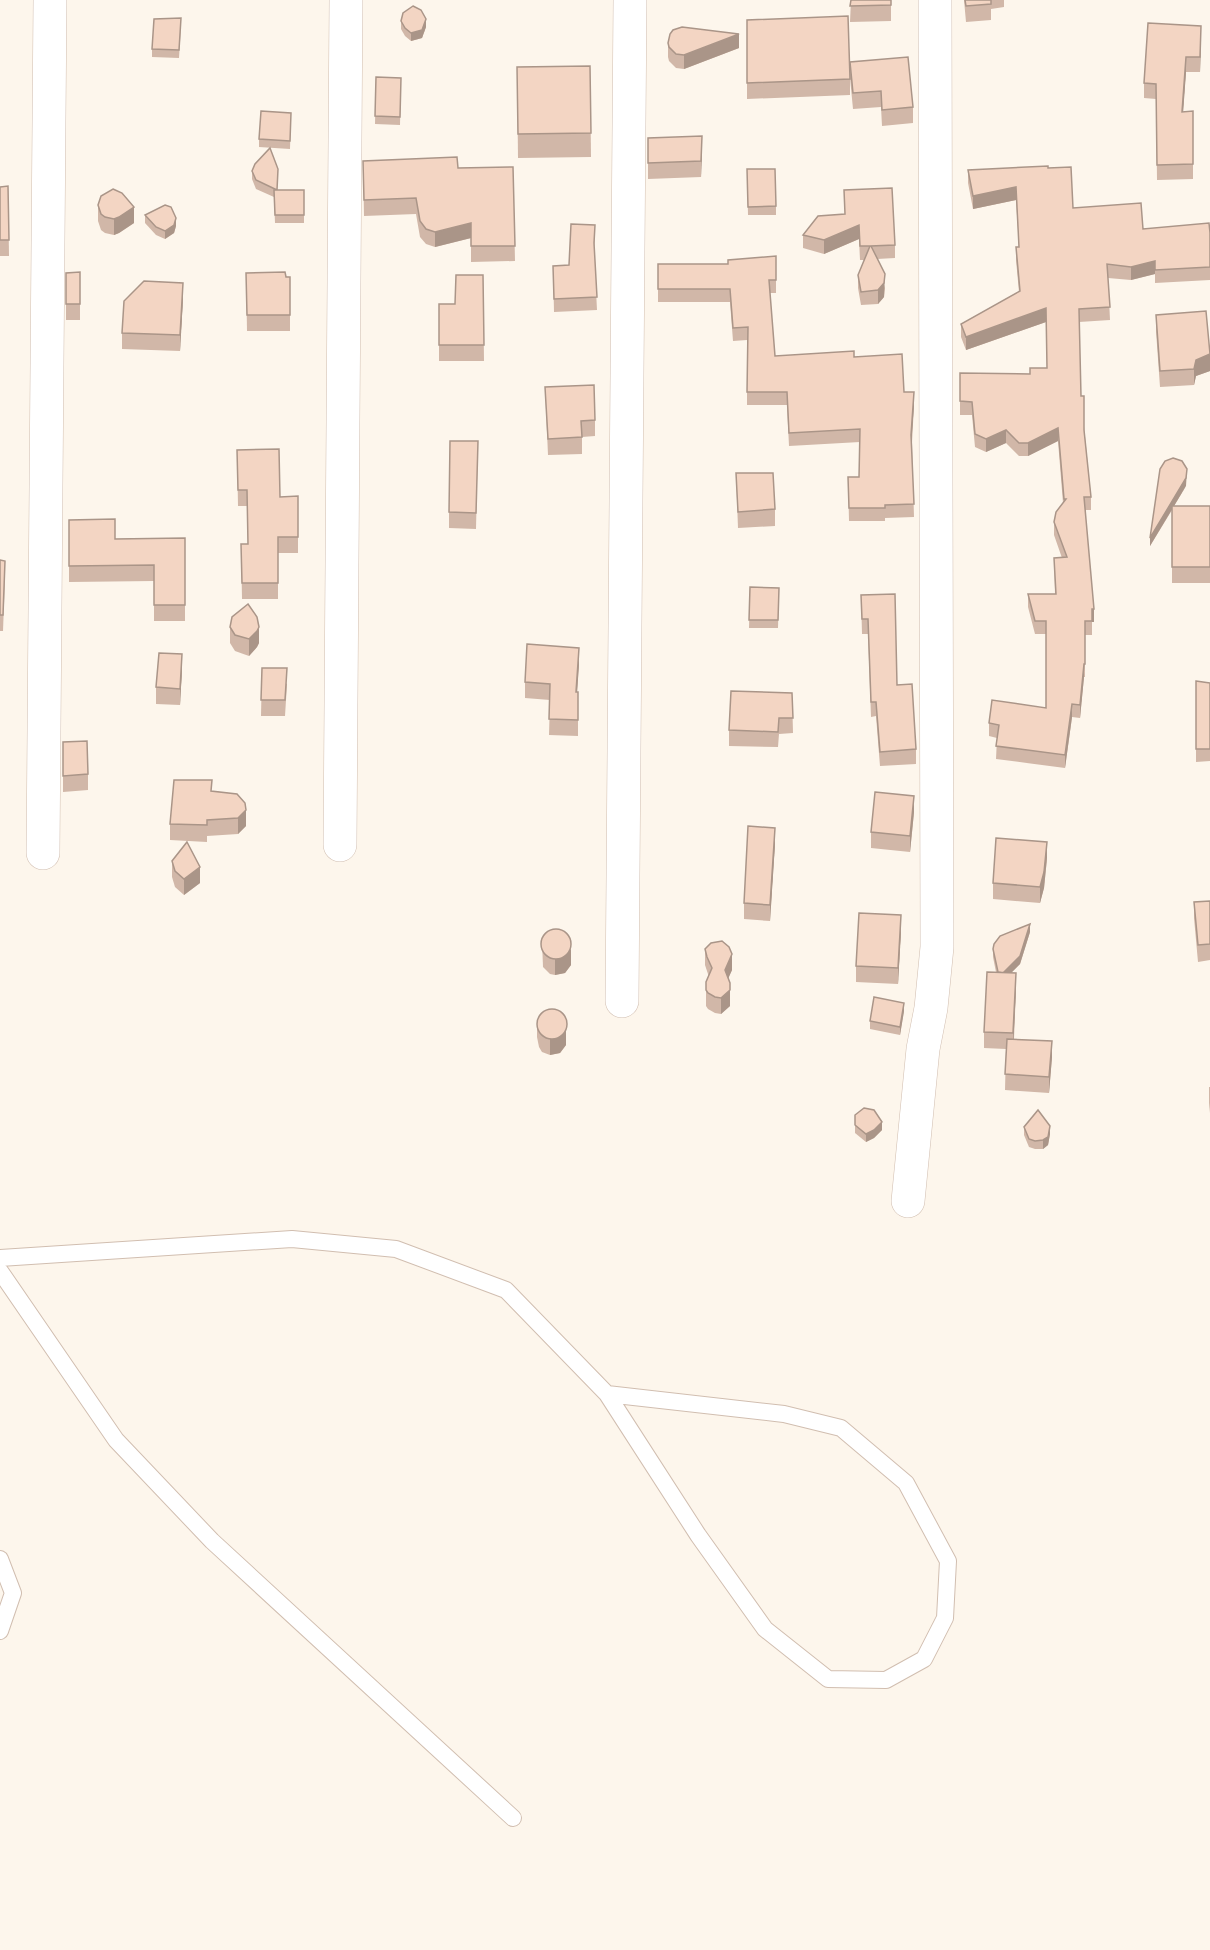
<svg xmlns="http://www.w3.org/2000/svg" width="1210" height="1950" font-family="'Exo 2',sans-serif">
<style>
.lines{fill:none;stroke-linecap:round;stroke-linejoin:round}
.service-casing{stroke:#d1beb0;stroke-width:18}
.minor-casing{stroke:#d1beb0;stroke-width:34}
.service{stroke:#fff;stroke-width:16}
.minor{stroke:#fff;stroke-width:33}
.wall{fill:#d1b7a8}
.shaded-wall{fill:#aa9588}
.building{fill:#f3d5c3;stroke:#aa9588;stroke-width:1.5}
</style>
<rect width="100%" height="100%" fill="#fdf6ec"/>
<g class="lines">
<defs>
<g id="service">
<polyline points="0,1258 292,1239 396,1249 506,1290 607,1394 698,1535 765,1629 828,1679 886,1680 924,1659 945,1618 948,1561 906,1483 841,1428 784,1414 607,1394"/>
<polyline points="0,1271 116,1440 212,1541 513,1818"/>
<polyline points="0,1559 13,1593 0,1631"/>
</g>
<g id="minor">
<polyline points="340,845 346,0"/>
<polyline points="43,853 50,0"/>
<polyline points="622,1001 630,0"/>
<polyline points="908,1201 923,1049 931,1008 937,947 935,0"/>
</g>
</defs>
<use href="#service" class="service-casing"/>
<use href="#minor" class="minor-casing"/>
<use href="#service" class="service"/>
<use href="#minor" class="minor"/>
</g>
<g class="wall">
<polygon points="851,0 891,0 891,21 850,22"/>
<polygon points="964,0 1004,0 1004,7 991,9 991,20 966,22"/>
<polygon points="747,20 850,79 850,95 747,99"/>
<polygon points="401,21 426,27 422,38 411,41 405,36 401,29"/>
<polygon points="181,26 179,58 152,57 152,49"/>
<polygon points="1201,41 1200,72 1186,72 1183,112 1193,111 1193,179 1157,180 1156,99 1144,98 1144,83"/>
<polygon points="668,43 739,48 684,69 676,68 669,61 668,57"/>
<polygon points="850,62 913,107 913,123 882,126 881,107 853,109 850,78"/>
<polygon points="590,66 591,157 518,158 517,67"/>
<polygon points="376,77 401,78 400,125 375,124"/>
<polygon points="291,113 290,149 259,147 259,139"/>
<polygon points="648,138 702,152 701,177 648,179"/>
<polygon points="363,161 458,168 513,167 515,261 471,262 471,238 435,247 426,244 420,237 416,214 364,216"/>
<polygon points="1048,168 1073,208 1143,229 1210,233 1210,280 1155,283 1155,274 1131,280 1108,278 1110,320 1079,322 1081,396 1091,497 1091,510 1085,510 1094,622 1092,622 1092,635 1085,635 1085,677 1084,677 1080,718 1072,717 1065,768 996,759 997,738 989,736 989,723 1046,708 1046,634 1035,634 1028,607 1028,594 1055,594 1054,558 1062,558 1054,535 1054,522 1063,503 1058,441 1028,456 1019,456 1006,443 986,452 975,447 972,415 960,415 960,373 1030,374 1047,368 1046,322 966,350 961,337 961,324 1019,292 1016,260 1016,247 1019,247 1016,200 973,209 968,183 968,170"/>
<polygon points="747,169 776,206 776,215 748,215"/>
<polygon points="252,171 277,190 304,190 304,223 275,223 274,197 256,189 252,179"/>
<polygon points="8,186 9,256 0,256 0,187"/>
<polygon points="844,190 895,245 895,258 877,259 885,288 884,297 878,304 861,305 858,288 858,275 865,260 860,260 859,239 824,254 803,248 803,235 845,214"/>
<polygon points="98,205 134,223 119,233 114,235 105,233 101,230 98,221"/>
<polygon points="145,215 176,226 174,233 165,239 156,235 145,223"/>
<polygon points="595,238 594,250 597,310 554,312 553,266 569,265"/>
<polygon points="658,264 776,280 776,293 770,293 775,356 854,357 904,392 914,405 912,443 914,517 885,518 885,521 849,521 848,477 859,477 860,442 789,446 787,405 747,405 747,340 733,341 730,302 658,302"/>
<polygon points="80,272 80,320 66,320 66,273"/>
<polygon points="246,273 290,277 290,331 247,331"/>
<polygon points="483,275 484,361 439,361 439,304 455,304"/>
<polygon points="183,299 180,351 122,349 122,333"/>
<polygon points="1156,315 1210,371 1196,376 1194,385 1160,387 1156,331"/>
<polygon points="545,387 595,420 595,436 582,437 582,454 548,455"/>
<polygon points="478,441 476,529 449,528 449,512"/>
<polygon points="237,450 280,497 298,496 298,553 278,553 278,599 242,599 241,544 248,544 247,506 238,506"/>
<polygon points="736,473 775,509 775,526 738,528"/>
<polygon points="1186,486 1174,506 1210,506 1210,583 1172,583 1172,510 1150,546 1150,538"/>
<polygon points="69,520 115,539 185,538 185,621 154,621 154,581 69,582"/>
<polygon points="0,560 5,577 3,631 0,631"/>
<polygon points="750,587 779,588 778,628 749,628"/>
<polygon points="861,595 897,685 916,749 916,764 880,766 876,716 871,717 868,634 862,634"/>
<polygon points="230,627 259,643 257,647 249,656 235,651 230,643"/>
<polygon points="579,664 577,692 578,692 578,736 549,735 550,700 525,698 525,682"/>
<polygon points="262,668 287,684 285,716 261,716"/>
<polygon points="182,670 180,705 156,704 156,687"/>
<polygon points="1196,681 1210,683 1210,761 1196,762"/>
<polygon points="792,693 793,733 779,734 778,747 729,746 729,730"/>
<polygon points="63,742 88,774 88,790 63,792"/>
<polygon points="212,791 237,794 246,826 238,834 207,836 207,842 170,840 170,824"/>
<polygon points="914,812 910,852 871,848 871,832"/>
<polygon points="775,844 770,921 744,919 744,903"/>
<polygon points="1047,858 1044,888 1040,903 993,899 993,883"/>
<polygon points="172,861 200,883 184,895 175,887 172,877"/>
<polygon points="1210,901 1210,960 1198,962 1194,918 1194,902"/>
<polygon points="901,931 898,984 856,982 856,966"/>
<polygon points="1030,932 1020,964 1011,973 1016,989 1014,1039 1052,1057 1049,1093 1005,1090 1006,1049 984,1048 984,1032 996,972 993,957 993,949"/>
<polygon points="542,941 571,965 565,973 555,975 550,974 543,967"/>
<polygon points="705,949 732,970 728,978 730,983 730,1006 721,1014 715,1013 708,1009 706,1006 706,982 709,977 705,965"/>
<polygon points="904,1011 900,1035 870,1029 870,1021"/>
<polygon points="537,1021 566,1045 560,1053 550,1055 542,1052 539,1047 537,1037"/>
<polygon points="1209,1087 1210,1087 1210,1113 1209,1103"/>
<polygon points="855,1115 882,1130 874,1138 866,1142 855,1133"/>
<polygon points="1024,1127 1050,1134 1048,1145 1043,1149 1035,1149 1029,1147 1024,1135"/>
</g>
<g class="shaded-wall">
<polygon points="426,19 426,27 422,38 411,41 411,33"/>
<polygon points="1201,26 1201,41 1200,72 1200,57"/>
<polygon points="739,34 739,48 684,69 684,55"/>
<polygon points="1186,57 1186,72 1182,127 1182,112"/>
<polygon points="702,136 702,152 701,177 701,161"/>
<polygon points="1016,187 1016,200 973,209 973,196"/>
<polygon points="134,207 134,223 119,233 114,235 114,219"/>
<polygon points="176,218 176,226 174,233 165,239 165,231"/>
<polygon points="471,223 471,238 435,247 435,232"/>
<polygon points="859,225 859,239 824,254 824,240"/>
<polygon points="1155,261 1155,274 1131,280 1131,267"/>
<polygon points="885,274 884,297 878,304 878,290"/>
<polygon points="183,283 183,299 180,351 180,335"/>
<polygon points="1046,308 1046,322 966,350 966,337"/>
<polygon points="1210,354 1210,371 1196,376 1194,385 1194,369 1196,360"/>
<polygon points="914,392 914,405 911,448 911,435"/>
<polygon points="1058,428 1058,441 1028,456 1028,443"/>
<polygon points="1006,430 1006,443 986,452 986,439"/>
<polygon points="1187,469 1186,486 1150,546 1150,538"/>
<polygon points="1092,609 1094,609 1094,622 1092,622 1092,635"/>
<polygon points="259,627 259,643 257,647 249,656 249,639"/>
<polygon points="579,648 579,664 576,708 576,692"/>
<polygon points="182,654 182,670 180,705 180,689"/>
<polygon points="1084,664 1084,677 1080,718 1080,705"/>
<polygon points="1072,704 1072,717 1065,768 1065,755"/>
<polygon points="914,796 914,812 910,852 910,836"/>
<polygon points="246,810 246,826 238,834 238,818"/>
<polygon points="775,828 775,844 770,921 770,905"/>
<polygon points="1047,842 1047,858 1044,888 1040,903 1040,887"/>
<polygon points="200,867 200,883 184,895 184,879"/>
<polygon points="901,915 901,931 898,984 898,968"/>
<polygon points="1030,924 1030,932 1020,964 999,985 999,977"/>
<polygon points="571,949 571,965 565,973 555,975 555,959"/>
<polygon points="732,954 732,970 725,986 725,970"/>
<polygon points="1016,973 1016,989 1013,1049 1013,1033"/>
<polygon points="730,990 730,1006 721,1014 721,998"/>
<polygon points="904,1003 904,1011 900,1035 900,1027"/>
<polygon points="566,1029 566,1045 560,1053 550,1055 550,1039"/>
<polygon points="1052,1041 1052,1057 1049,1093 1049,1077"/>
<polygon points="882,1122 882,1130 874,1138 866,1142 866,1134"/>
<polygon points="1050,1126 1050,1134 1048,1145 1043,1149 1043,1140"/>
</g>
<g class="building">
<polygon points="851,0 891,0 891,5 850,6"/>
<polygon points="965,0 991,0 991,4 966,6"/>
<polygon points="413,6 421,10 426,19 422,30 411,33 405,28 401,21 403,13"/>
<polygon points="848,16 850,79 747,83 747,20"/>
<polygon points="181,18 179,50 152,49 154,19"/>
<polygon points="1148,23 1201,26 1200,57 1186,57 1182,112 1193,111 1193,164 1157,165 1156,84 1144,83"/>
<polygon points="682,27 739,34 684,55 676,54 669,47 668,43 670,34 673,30"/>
<polygon points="908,57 913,107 882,110 881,91 853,93 850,62"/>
<polygon points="590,66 591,133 518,134 517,67"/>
<polygon points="376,77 401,78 400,117 375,116"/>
<polygon points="261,111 291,113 290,141 259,139"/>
<polygon points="702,136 701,161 648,163 648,138"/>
<polygon points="270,148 278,169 277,190 256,180 252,171 255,164"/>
<polygon points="457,157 458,168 513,167 515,246 471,246 471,223 435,232 426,229 420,221 416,198 364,200 363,161"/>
<polygon points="1048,166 1048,168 1071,167 1073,208 1141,203 1143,229 1209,223 1210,233 1210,267 1155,270 1155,261 1131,267 1107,264 1110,307 1079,309 1081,396 1084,396 1084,430 1091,497 1084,497 1094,609 1092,609 1092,621 1085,621 1085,664 1084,664 1080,705 1072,704 1065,755 996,746 999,725 989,723 992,700 1046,708 1046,621 1035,621 1028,594 1056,594 1054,558 1067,557 1054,522 1056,512 1066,499 1064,499 1058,428 1028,443 1019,443 1006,430 986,439 975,434 972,402 960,401 960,373 1030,374 1030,368 1047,368 1046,308 966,337 961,324 1020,291 1016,247 1019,247 1016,187 973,196 968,170"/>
<polygon points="747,169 775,169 776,206 748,207"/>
<polygon points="8,186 9,240 0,240 0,187"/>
<polygon points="892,188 895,245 871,246 885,274 884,283 878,290 861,292 858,275 870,246 860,246 859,225 824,240 803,235 818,216 845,214 844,190"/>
<polygon points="113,189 122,193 134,207 119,217 114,219 105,217 101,214 98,205 101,196"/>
<polygon points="274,190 304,190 304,215 275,215"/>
<polygon points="165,205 171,207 176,218 174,225 165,231 156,227 145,215"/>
<polygon points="571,224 595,225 594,243 597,297 554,299 553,266 569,265"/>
<polygon points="776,256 776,280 769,280 775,356 854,351 854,357 902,354 904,392 914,392 911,435 914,504 885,505 885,508 849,508 848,477 859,477 860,429 789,433 787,392 747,392 748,327 733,328 730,289 658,289 658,264 728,264 728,260"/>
<polygon points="80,272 80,304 66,304 66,273"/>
<polygon points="285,272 286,277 290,277 290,315 247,315 246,273"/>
<polygon points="456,275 483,275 484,345 439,345 439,304 455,304"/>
<polygon points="144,281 183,283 180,335 122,333 124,301"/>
<polygon points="1206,311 1210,354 1196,360 1194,369 1160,371 1156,315"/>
<polygon points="594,385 595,420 581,421 582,437 548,439 545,387"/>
<polygon points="450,441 478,441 476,513 449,512"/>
<polygon points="279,449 280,497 298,496 298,537 278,537 278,583 242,583 241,544 248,544 247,490 238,490 237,450"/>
<polygon points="1173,458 1182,461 1187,469 1186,478 1150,538 1160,469 1165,461"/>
<polygon points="736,473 773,473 775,509 738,512"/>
<rect x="1172" y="506" width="38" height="61"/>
<polygon points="115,519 115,539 185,538 185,605 154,605 154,565 69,566 69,520"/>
<polygon points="0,560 5,561 3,615 0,615"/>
<polygon points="750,587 779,588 778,620 749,620"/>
<polygon points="895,594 897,685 912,684 916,749 880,752 876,702 871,702 868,619 862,619 861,595"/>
<polygon points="248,604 257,617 259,627 257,631 249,639 235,635 230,627 232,617"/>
<polygon points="527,644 579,648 576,692 578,692 578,720 549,719 550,684 525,682"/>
<polygon points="159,653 182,654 180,689 156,687"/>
<polygon points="262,668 287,668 285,700 261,700"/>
<polygon points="1196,681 1210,683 1210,749 1196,749"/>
<polygon points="731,691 792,693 793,718 779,718 778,732 729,730"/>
<polygon points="87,741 88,774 63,776 63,742"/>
<polygon points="174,780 212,780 211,791 237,794 245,803 246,810 238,818 207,820 207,825 170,824"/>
<polygon points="875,792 914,796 910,836 871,832"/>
<polygon points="748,826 775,828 770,905 744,903"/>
<polygon points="996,838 1047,842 1044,872 1040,887 993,883"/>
<polygon points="187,842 200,867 184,879 175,871 172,861"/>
<polygon points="1210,901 1210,944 1198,945 1194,902"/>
<polygon points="859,913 901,915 898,968 856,966"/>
<polygon points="1030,924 1020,956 1003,973 998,972 993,949 994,944 1000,936"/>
<circle cx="556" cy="944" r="15"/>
<polygon points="722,941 729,947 732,954 725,970 730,983 730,990 721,998 715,997 708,993 706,990 706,982 712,968 707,957 705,949 711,943"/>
<polygon points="987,972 1016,973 1013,1033 984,1032"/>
<polygon points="874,997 904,1003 900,1027 870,1021"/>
<circle cx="552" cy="1024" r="15"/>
<polygon points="1007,1039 1052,1041 1049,1077 1005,1074"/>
<polygon points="864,1108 874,1110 882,1122 874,1130 866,1134 855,1125 855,1115"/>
<polygon points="1038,1110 1050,1126 1048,1137 1043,1140 1035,1141 1029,1139 1024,1127"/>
</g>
</svg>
